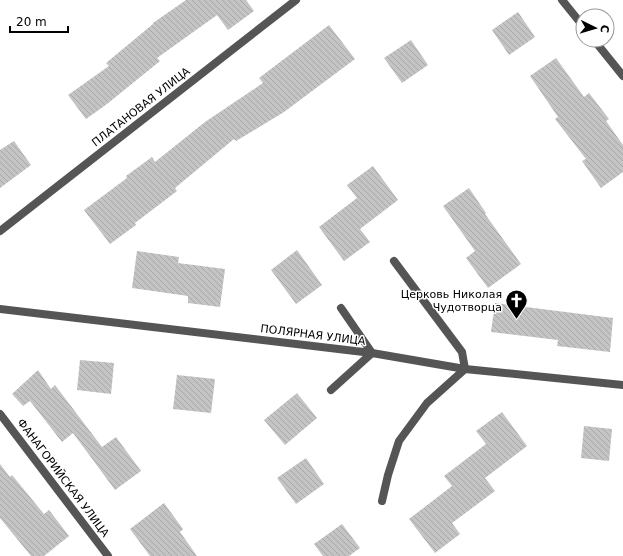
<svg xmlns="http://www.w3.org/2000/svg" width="623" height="556" font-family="'DejaVu Sans',sans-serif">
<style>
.building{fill:url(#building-back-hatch)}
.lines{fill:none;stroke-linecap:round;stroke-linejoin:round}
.lane{stroke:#555;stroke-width:8}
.street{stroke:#555;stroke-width:8}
.labels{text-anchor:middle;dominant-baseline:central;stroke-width:3;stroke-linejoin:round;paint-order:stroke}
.street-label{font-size:11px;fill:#000;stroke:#fff}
.poi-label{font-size:11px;fill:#000;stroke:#fff;text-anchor:end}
</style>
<defs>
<pattern id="building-back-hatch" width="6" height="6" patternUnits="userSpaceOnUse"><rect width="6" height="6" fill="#c4c4c4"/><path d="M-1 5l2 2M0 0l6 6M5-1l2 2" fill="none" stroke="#a7a7a7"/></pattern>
</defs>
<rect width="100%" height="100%" fill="#fff"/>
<g class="building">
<polygon points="186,0 246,0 254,11 228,30 217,15 157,58 160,61 107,104 86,119 68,95 109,66 106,63 153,24 153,23"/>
<polygon points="518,12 535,37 509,55 492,30"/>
<polygon points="329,25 355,59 284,112 236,141 234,139 175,188 177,191 135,223 136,225 110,244 84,210 127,178 126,176 152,157 155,162 205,122 263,83 259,78"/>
<polygon points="411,40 428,65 402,83 384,58"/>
<polygon points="556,58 584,97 589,93 609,119 606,121 623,145 623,172 601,188 582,161 586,159 555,119 558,117 530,76"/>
<polygon points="14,141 31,165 0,188 0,150"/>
<polygon points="373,166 398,200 360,229 370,242 344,261 319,227 357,198 347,185"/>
<polygon points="469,188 486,213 485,214 521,264 488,288 466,258 475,251 443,206"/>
<polygon points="297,250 322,285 296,304 271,270"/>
<polygon points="137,251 179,257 178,263 225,269 220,307 188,303 188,296 132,288"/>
<polygon points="495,303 613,318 610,352 557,346 558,340 491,332"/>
<polygon points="80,360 114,363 111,394 77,390"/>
<polygon points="38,370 51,389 55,385 102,447 116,437 141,471 115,490 73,433 62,442 30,401 23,406 12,394"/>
<polygon points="177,375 215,379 211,413 173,409"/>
<polygon points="297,393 317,418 285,445 264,420"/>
<polygon points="502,412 527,446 485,478 495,491 452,523 460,534 435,553 409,519 452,486 444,476 486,444 476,431"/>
<polygon points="584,426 612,429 609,461 581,458"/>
<polygon points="306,458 324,484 296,504 277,478"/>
<polygon points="0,464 10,477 12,475 44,514 49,510 69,536 44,556 31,556 0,518"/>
<polygon points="164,503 183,529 180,532 197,556 150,556 130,529"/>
<polygon points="342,524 360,548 349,556 323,556 314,544"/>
</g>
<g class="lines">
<g class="lane">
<polyline points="331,390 372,353 341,308"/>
<polyline points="382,501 388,475 399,441 427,403 465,369 462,352 394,261"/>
</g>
<g class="street">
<polyline points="562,0 583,26"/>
<polyline points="594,40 623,76"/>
<polyline points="0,231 296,0"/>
<polyline points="0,309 372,353 465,369 623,385"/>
<polyline points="0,414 108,556"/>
</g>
</g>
<defs>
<symbol id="church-pin" viewBox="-11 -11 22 30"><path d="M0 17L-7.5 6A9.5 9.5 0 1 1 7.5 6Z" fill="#000" stroke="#fff"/><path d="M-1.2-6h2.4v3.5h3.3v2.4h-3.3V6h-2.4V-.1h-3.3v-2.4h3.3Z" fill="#fff"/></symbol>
</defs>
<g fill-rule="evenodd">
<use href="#church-pin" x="504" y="288" width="25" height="34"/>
</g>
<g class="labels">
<g class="street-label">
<text transform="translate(141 107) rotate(-38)">ПЛАТАНОВАЯ УЛИЦА</text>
<text transform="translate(313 335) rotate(7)">ПОЛЯРНАЯ УЛИЦА</text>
<text transform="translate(63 478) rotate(53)">ФАНАГОРИЙСКАЯ УЛИЦА</text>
</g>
<g class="poi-label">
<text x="502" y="294">Церковь Николая<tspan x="502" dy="13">Чудотворца</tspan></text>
</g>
</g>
<g transform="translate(595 28) rotate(95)"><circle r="19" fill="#ffffff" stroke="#999999"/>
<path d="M0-3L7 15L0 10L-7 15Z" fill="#000000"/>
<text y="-6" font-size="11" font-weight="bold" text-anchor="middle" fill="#000000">С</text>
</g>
<path d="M10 26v6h58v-6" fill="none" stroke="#000000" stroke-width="2"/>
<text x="16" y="26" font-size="12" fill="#000000" stroke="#ffffff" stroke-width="3" paint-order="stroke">20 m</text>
</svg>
